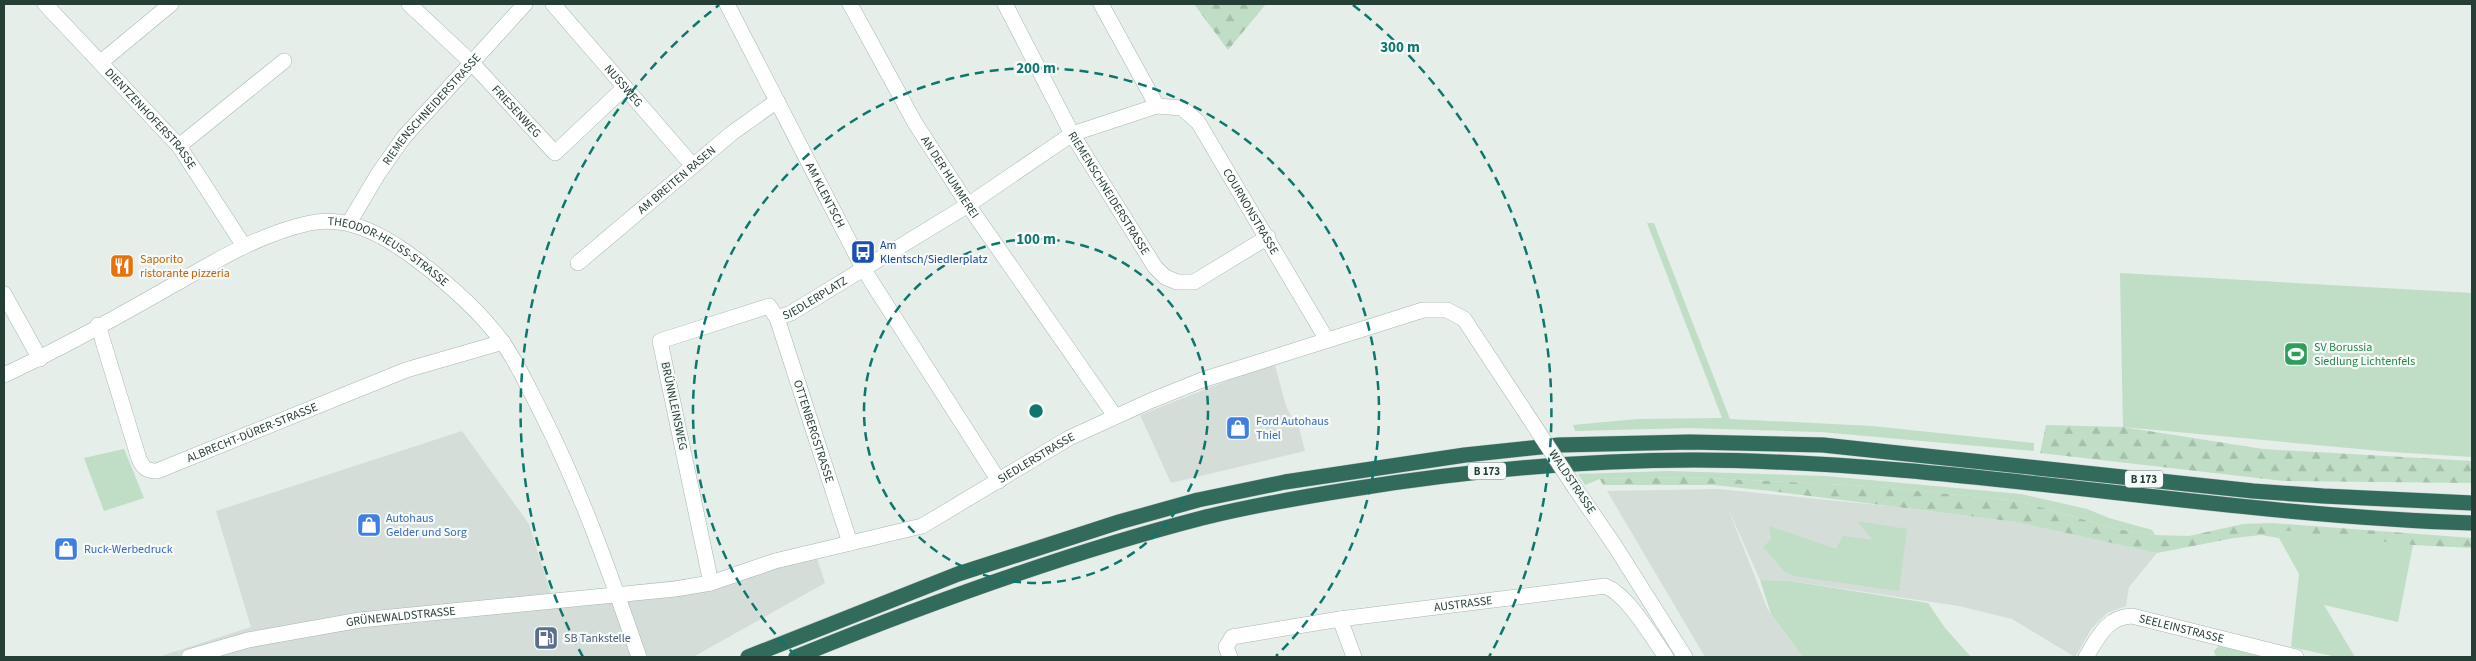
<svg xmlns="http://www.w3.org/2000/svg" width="2476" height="661" font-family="'Source Sans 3',sans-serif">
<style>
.built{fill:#d4ddd8}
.green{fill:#c0ddc6}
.forest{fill:url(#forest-firs)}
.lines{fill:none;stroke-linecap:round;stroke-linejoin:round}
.minor-casing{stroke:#a8b6b0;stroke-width:16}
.highway-casing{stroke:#c2c9c7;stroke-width:16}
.minor{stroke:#fff;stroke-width:15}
.highway{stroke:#326a5b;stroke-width:15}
.minor-bridge-casing{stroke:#a8b6b0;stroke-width:16;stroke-linecap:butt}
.minor-bridge{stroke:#fff;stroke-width:15}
.ring{fill:none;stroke:#0f766e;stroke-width:2.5;stroke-dasharray:9 6}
.labels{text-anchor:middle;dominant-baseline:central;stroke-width:4.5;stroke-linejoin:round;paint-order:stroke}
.shield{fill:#f6faf8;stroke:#647770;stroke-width:1}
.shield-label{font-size:11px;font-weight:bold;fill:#253f36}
.street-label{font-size:12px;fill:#253f36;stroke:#f6faf8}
.transit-label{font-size:12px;fill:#164399;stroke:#f6faf8;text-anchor:start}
.food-label{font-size:12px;fill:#c56008;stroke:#f6faf8;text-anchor:start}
.leisure-label{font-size:12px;fill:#27864d;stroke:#f6faf8;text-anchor:start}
.shop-label{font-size:12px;fill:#366cbe;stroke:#f6faf8;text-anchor:start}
.service-label{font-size:12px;fill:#4e5e75;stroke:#f6faf8;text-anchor:start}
.centre{fill:#0f766e;stroke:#f6faf8;stroke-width:2.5}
.ring-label{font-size:15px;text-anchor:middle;font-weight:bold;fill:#0f766e;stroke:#f6faf8;stroke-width:4.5;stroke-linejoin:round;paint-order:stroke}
</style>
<defs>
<pattern id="forest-firs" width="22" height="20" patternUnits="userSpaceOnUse" patternTransform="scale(1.25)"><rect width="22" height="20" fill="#c0ddc6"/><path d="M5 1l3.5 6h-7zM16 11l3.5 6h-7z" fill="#a5bfab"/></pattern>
</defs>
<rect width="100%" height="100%" fill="#e5eee9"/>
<g class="built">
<polygon points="1275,365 1286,406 1294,422 1298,424 1305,451 1171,483 1140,415 1242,375"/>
<polygon points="462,431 529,524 551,594 715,576 813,546 825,583 693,657 158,657 251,627 216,511"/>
<polygon points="1719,489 1888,506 2016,522 2157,553 2129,587 2126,606 2107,613 2092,628 2075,657 2012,619 1959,606 1790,581 1760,580 1727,506 1768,610 1803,657 1705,657 1607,491"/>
</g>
<g class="green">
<polygon points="1647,223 1654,223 1730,419 1872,426 2034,443 2034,451 1821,432 1688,428 1575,431 1573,425 1637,419 1722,418"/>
<polygon points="2120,273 2472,293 2472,457 2392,452 2123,427"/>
<polygon points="124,449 144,498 104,511 84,458"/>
<polygon points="1669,471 1826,476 2021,494 2087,509 2109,518 2152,530 2155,535 2116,529 2019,501 1869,486 1686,477 1600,479 1585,485 1578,474"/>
<polygon points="1857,521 1907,529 1899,591 1794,576 1785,572 1763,547 1771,539 1769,526 1836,549 1843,536 1873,540"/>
<polygon points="2281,529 2413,545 2398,622 2324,605 2355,657 2337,657 2291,647 2299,574 2279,538"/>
<polygon points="1760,580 1790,581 1928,603 1945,628 1971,657 1803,657 1771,614"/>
<polygon points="2219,646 2263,657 2216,657 2214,651"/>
</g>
<g class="forest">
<polygon points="1194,4 1266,4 1228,50"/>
<polygon points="2046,425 2123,427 2263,449 2472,461 2472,483 2284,481 2040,453"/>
<polygon points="1686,477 1869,486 2019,501 2116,529 2155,535 2189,536 2243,524 2272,523 2472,538 2472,548 2413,545 2281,530 2279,538 2261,535 2234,538 2157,553 2016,522 1771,491 1713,485 1603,485 1600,479"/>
</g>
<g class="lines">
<defs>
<g id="minor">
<path id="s1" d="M 45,4 L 179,146 L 244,246"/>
<path id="s2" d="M 409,4 L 472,63 L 555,153 L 625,87"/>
<path id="s3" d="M 553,4 L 693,166"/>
<path id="s4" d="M 727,4 L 864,270 L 999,481"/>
<path id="s5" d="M 850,4 L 915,123 L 968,205 L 1115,416"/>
<path id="s6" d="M 1005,4 L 1072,134 L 1155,267 L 1165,277 L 1177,282 L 1194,282 L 1268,237"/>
<polyline points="1101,4 1157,106"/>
<polyline points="101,62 171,4"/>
<polyline points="179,146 284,61"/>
<path id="s7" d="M 349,223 L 378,174 L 404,137 L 525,4"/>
<path id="s8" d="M 578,263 L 732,133 L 777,101"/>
<polyline points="4,294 40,359"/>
<path id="s9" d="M 777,318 L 850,543"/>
<path id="s10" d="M 98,325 L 139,459 C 143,468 147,471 157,471 L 406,370 L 503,342"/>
<path id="s11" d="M 4,375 C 65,347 125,312 184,279 C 224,256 264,233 310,223 C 346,215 381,234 409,254 C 443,279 478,308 503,343 C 518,364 529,389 541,412 C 581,491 610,573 639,657"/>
<polyline points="1575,488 1615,546 1685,657"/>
<path id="s12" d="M 711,583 L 660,341 L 769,306 L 777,318 L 791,313 L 968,205 L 1072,134 L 1157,106 L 1182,108 L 1198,122 L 1327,340"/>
<polyline points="1340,619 1354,657"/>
<path id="s13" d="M 189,657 L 248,640 L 360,620 L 675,589 L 711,583 L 775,561 L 922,526 L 1069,438 L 1150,401 L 1202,380 L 1423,310 L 1447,310 L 1464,319 L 1524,410"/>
<path id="s14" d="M 1230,657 L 1226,647 L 1232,637 L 1340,619 L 1605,586 C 1628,595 1651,636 1666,657"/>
<path id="s15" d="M 2086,657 C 2098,638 2106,617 2132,616 L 2296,657"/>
</g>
<g id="highway">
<polyline points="748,657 958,574 1119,522 1198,500 1285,482 1465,455 1559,445 1690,442 1823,445 2253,491 2323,496 2472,503"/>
<path d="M 796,657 C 929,603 1063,554 1202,518 C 1251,506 1302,497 1353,489 C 1466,471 1580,460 1694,460 C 1955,461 2212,515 2472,523"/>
</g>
</defs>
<use href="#minor" class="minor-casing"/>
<use href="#highway" class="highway-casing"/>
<use href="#minor" class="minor"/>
<use href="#highway" class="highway"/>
<defs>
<polyline id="minor-bridge" points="1524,410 1575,488"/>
</defs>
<use href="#minor-bridge" class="minor-bridge-casing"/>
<use href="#minor-bridge" class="minor-bridge"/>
</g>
<g class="ring">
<circle cx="1036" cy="411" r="172"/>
<path d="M796 656A343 343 0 1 1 1276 656"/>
<path d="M583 657A515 515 0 0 1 719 5M1353 5A515 515 0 0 1 1489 657"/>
</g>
<defs>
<symbol id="bus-square" viewBox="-11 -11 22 22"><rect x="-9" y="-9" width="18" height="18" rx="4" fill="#1a4fb4" stroke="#f6faf8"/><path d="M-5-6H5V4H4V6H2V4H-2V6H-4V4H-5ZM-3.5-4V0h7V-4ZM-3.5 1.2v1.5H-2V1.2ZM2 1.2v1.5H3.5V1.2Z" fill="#fff"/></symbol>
<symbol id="restaurant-square" viewBox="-11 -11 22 22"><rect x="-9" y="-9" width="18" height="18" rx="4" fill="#e8710a" stroke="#f6faf8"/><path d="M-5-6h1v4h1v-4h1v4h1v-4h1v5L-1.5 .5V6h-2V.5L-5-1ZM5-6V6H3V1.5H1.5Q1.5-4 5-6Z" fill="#fff"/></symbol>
<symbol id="stadium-square" viewBox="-11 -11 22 22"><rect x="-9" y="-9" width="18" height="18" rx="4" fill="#2e9e5b" stroke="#f6faf8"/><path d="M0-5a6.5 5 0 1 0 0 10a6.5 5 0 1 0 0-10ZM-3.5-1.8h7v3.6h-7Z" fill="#fff"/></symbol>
<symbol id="shop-square" viewBox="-11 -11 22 22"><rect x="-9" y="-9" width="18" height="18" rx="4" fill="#3f7fe0" stroke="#f6faf8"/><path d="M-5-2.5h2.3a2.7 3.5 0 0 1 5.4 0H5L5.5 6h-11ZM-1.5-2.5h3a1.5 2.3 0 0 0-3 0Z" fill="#fff"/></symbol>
<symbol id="fuel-square" viewBox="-11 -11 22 22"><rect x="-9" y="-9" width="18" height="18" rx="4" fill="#5c6f8a" stroke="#f6faf8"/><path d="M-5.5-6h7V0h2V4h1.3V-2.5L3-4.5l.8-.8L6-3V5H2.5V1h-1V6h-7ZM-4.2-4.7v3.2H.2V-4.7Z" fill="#fff"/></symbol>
</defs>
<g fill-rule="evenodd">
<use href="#bus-square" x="849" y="238" width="28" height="28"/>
<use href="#restaurant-square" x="108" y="252" width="28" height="28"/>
<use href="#stadium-square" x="2282" y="340" width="28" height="28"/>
<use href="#shop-square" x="1224" y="414" width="28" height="28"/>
<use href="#shop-square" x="355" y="511" width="28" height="28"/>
<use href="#shop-square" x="52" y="535" width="28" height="28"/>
<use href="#fuel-square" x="532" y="624" width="28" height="28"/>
</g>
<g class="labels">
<g class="shield">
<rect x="1468" y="462.5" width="38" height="17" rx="4"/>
<rect x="2125" y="470.5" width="38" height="17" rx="4"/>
</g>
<g class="shield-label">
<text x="1487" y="471">B 173</text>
<text x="2144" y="479">B 173</text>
</g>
<g class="street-label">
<text stroke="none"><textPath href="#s3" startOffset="108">NUSSWEG</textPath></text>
<text stroke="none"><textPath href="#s7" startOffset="141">RIEMENSCHNEIDERSTRASSE</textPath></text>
<text stroke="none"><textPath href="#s2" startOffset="152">FRIESENWEG</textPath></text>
<text stroke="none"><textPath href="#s1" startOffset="156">DIENTZENHOFERSTRASSE</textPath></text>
<text stroke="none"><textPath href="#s5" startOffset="200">AN DER HUMMEREI</textPath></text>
<text stroke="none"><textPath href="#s8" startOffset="129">AM BREITEN RASEN</textPath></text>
<text stroke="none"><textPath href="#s6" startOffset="216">RIEMENSCHNEIDERSTRASSE</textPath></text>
<text stroke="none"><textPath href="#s4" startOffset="215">AM KLENTSCH</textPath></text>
<text stroke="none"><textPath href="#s12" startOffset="964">COURNONSTRASSE</textPath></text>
<text stroke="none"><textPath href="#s11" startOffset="429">THEODOR-HEUSS-STRASSE</textPath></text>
<text stroke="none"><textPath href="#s12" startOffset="419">SIEDLERPLATZ</textPath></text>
<text transform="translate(674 406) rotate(78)">BRÜNNLEINSWEG</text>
<text stroke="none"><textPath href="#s9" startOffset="119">OTTENBERGSTRASSE</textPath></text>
<text stroke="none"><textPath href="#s10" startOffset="266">ALBRECHT-DÜRER-STRASSE</textPath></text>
<text stroke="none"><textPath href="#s13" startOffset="880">SIEDLERSTRASSE</textPath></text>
<text transform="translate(1572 482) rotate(56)">WALDSTRASSE</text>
<text stroke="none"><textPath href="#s14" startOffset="256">AUSTRASSE</textPath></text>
<text stroke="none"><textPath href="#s13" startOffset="216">GRÜNEWALDSTRASSE</textPath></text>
<text stroke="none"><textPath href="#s15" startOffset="116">SEELEINSTRASSE</textPath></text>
</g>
<g class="transit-label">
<text x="880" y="245">Am<tspan x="880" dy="14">Klentsch/Siedlerplatz</tspan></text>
</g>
<g class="food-label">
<text x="140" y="259">Saporito<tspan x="140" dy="14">ristorante pizzeria</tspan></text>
</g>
<g class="leisure-label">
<text x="2314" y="347">SV Borussia<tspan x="2314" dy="14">Siedlung Lichtenfels</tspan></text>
</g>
<g class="shop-label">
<text x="1256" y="421">Ford Autohaus<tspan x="1256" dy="14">Thiel</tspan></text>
<text x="386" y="518">Autohaus<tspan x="386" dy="14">Gelder und Sorg</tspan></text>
<text x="84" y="549">Ruck-Werbedruck</text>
</g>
<g class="service-label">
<text x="564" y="638">SB Tankstelle</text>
</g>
</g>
<circle cx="1036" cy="411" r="8" class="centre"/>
<g class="ring-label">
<text x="1400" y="52">300 m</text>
<text x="1036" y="73">200 m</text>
<text x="1036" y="244">100 m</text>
</g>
<rect width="2476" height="661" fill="none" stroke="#253f36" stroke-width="10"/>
</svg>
